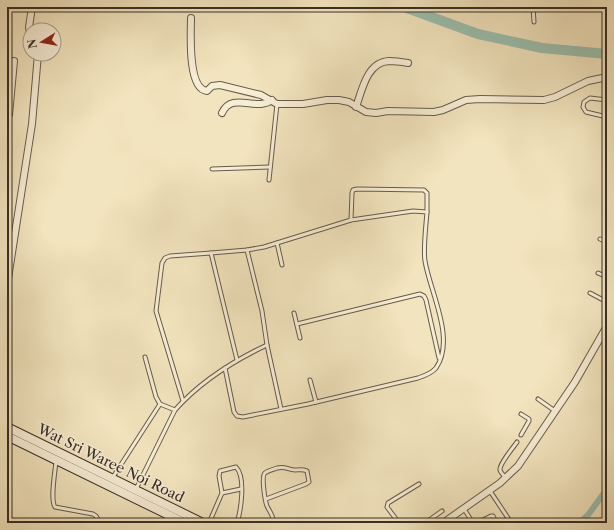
<svg xmlns="http://www.w3.org/2000/svg" width="614" height="530" font-family="'Libre Caslon Text',serif">
<style>
.lines{fill:none;stroke-linecap:round;stroke-linejoin:round}
.stream{stroke:#738578;stroke-width:1.5}
.canal{stroke:#9bbfae;stroke-width:6}
.river{stroke:#9bbfae;stroke-width:10}
.lane-casing{stroke:#665c4c;stroke-width:5}
.street-casing{stroke:#665c4c;stroke-width:8}
.secondary-casing{stroke:#382f26;stroke-width:10}
.lane{stroke:#f7edd5;stroke-width:3}
.street{stroke:#f7edd5;stroke-width:6}
.secondary{stroke:#f7edd5;stroke-width:8}
.labels{text-anchor:middle;dominant-baseline:central;stroke-width:3;stroke-linejoin:round;paint-order:stroke}
.street-label{font-size:14px;fill:#382f26;stroke:#f7edd5}
</style>
<rect width="100%" height="100%" fill="#f2e4be"/>
<filter id="stains"><feTurbulence type="fractalNoise" baseFrequency=".005" numOctaves="4"/><feColorMatrix values="0 0 0 0 .2 0 0 0 0 .09 0 0 0 0 .02 0 0 0 .5 -.17"/></filter>
<radialGradient id="worn" r=".72"><stop offset=".6" stop-color="#630" stop-opacity="0"/><stop offset="1" stop-color="#630" stop-opacity=".3"/></radialGradient>
<g class="lines">
<polyline class="stream" points="604,7 607,30"/>
<polyline class="canal" points="579,523 588,515 607,489"/>
<polyline class="river" points="404,7 478,34 542,48 607,54"/>
<defs>
<g id="lane">
<polyline points="533,7 534,22"/>
<polyline points="607,100 590,98 584,102 583,107 586,112 607,117"/>
<polyline points="212,169 270,167"/>
<polyline points="269,180 277,104"/>
<polyline points="351,220 352,193 353,190 357,189 424,190 427,193 427,212"/>
<polyline points="600,239 607,242"/>
<polyline points="277,243 282,265"/>
<polyline points="247,250 262,311 267,345 281,409"/>
<path d="M 211,253 L 247,250 L 264,247 L 351,220 L 413,211 L 427,212 C 426,225 423,249 425,261 C 430,292 456,339 436,368 C 432,373 424,376 418,378 L 308,404 L 243,417 L 237,416 L 234,412 L 225,368"/>
<polyline points="598,273 607,277"/>
<polyline points="590,293 607,302"/>
<polyline points="294,313 300,338"/>
<polyline points="297,324 420,294 424,296 426,300 439,358"/>
<polyline points="145,357 156,397 160,404 175,410"/>
<polyline points="310,380 316,402"/>
<polyline points="538,399 555,411"/>
<polyline points="183,401 156,311 162,263 165,258 170,256 211,253 237,360"/>
<polyline points="521,414 529,419 529,421 521,435"/>
<path d="M 56,462 C 55,472 50,500 55,507 L 93,514 L 96,516 L 100,523"/>
<polyline points="113,477 160,404"/>
<path d="M 506,478 C 504,476 501,473 500,470 C 499,464 513,448 517,442"/>
<path d="M 136,489 L 175,410 C 200,382 233,361 267,345"/>
<polyline points="490,491 508,518"/>
<path d="M 222,493 L 219,476 L 220,471 L 236,467 C 246,477 241,510 237,523"/>
<path d="M 266,499 L 306,484 L 309,482 L 307,471 C 303,469 299,470 295,470 C 288,470 286,466 277,468 C 274,469 267,471 265,473 C 261,476 265,501 267,506 C 270,513 274,515 273,523"/>
<polyline points="464,509 473,523"/>
<polyline points="209,523 222,493 241,489"/>
<polyline points="399,523 387,507 388,503 419,484"/>
<polyline points="425,523 442,511"/>
<polyline points="477,523 491,516 493,516 495,520"/>
</g>
<g id="street">
<path d="M 191,18 C 191,32 187,89 207,91 L 212,86 L 220,85 L 261,95 L 277,104 L 303,104 L 327,100 L 339,100 L 349,102 L 366,112 L 376,113 L 388,111 L 434,112 L 443,110 L 466,100 L 480,99 L 544,100 L 555,97 L 588,81 L 607,77"/>
<polyline points="30,33 29,27 32,7"/>
<path d="M 356,107 C 362,90 367,62 389,61 C 395,61 402,62 408,63"/>
<path d="M 222,113 C 232,91 257,112 272,100"/>
<polyline points="7,117 9,115 14,61"/>
<polyline points="7,285 32,124 38,54"/>
<polyline points="443,523 500,483 518,466 575,382 607,326"/>
</g>
<g id="secondary">
<polyline points="7,427 203,523"/>
<polyline points="7,436 185,523"/>
</g>
</defs>
<use href="#lane" class="lane-casing"/>
<use href="#street" class="street-casing"/>
<use href="#secondary" class="secondary-casing"/>
<use href="#lane" class="lane"/>
<use href="#street" class="street"/>
<use href="#secondary" class="secondary"/>
</g>
<g class="labels">
<g class="street-label">
<text transform="translate(111 463) rotate(26)">Wat Sri Waree Noi Road</text>
</g>
</g>
<rect width="614" height="530" fill="none" stroke="#f2e4be" stroke-width="24"/>
<rect x="8" y="8" width="598" height="514" fill="none" stroke="#382f26" stroke-width="2"/>
<rect x="12" y="12" width="590" height="506" fill="none" stroke="#382f26"/>
<g transform="translate(42 42) rotate(259)"><circle r="19" fill="#f7edd5" stroke="#aba18f"/>
<path d="M0-3L7 15L0 10L-7 15Z" fill="#8f2418"/>
<text y="-6" font-size="11" font-weight="bold" text-anchor="middle" fill="#382f26">N</text>
</g>
<rect width="100%" height="100%" filter="url(#stains)"/>
<rect width="100%" height="100%" fill="url(#worn)"/>
</svg>
